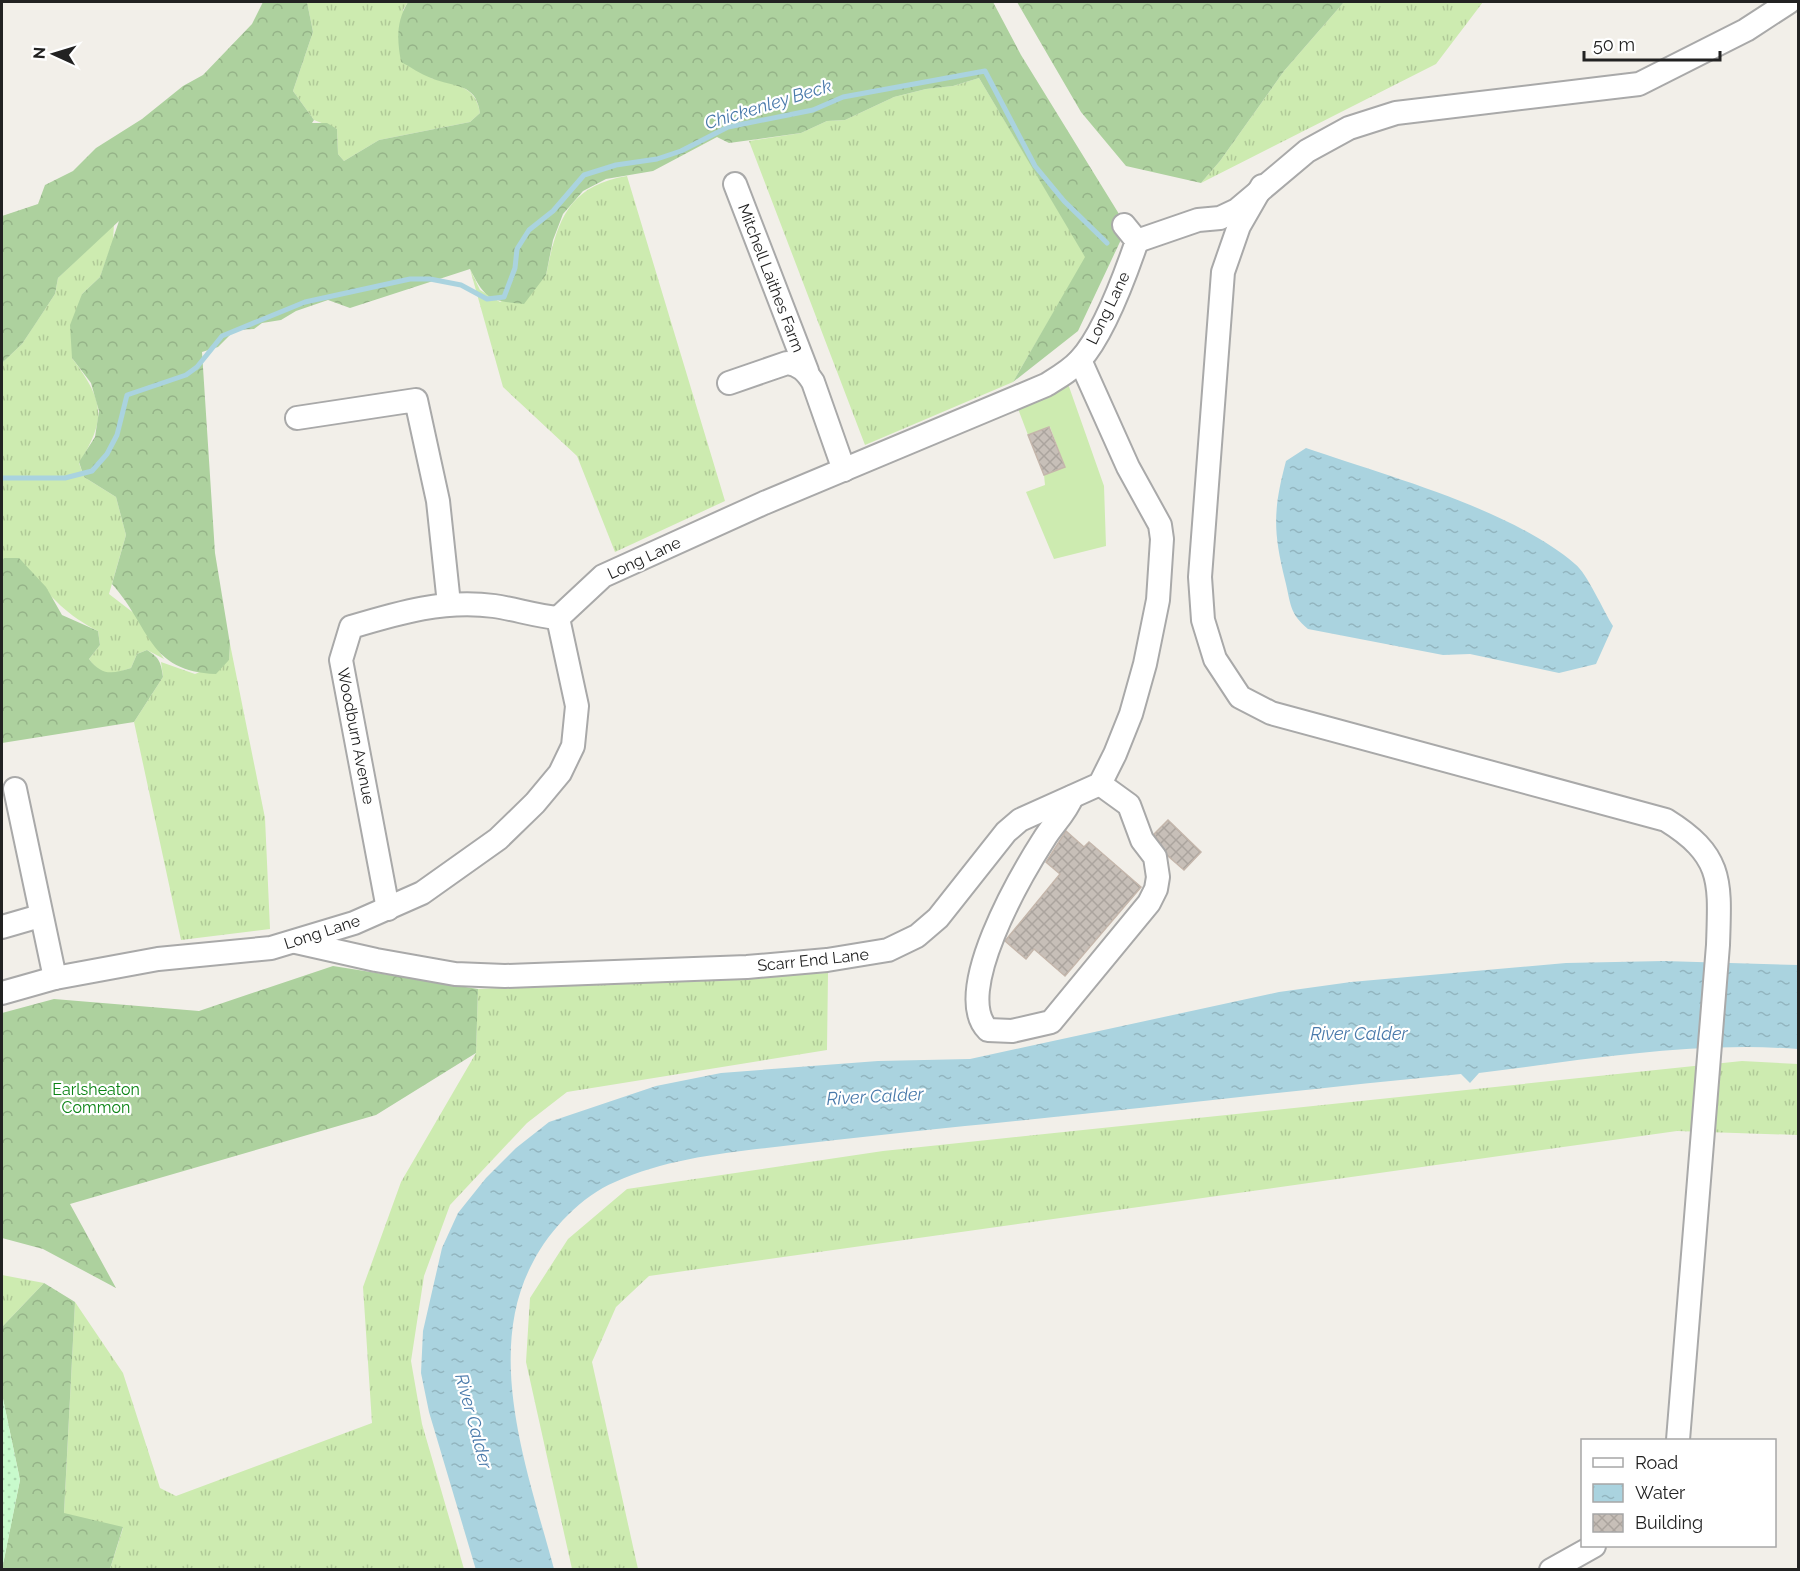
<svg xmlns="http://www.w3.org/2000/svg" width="1800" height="1571" font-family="Raleway,sans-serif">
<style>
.grass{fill:url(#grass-tufts)}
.forest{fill:url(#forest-crowns)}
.park{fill:url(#park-dots)}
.garden{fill:#cdebb0}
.water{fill:url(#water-ripples)}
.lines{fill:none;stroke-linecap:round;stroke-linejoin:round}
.stream{stroke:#aad3df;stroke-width:5}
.building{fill:url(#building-cross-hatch);stroke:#c4b6ab;stroke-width:1.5}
.minor-casing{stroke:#a9a9a9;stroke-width:26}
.minor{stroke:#fff;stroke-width:22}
.labels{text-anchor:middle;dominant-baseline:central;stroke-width:4.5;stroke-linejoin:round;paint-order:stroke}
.street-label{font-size:16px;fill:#222;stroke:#fff}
.park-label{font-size:16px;fill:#0c8416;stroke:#fff}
.water-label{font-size:18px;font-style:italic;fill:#4a7aab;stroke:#fff}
</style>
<defs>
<pattern id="grass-tufts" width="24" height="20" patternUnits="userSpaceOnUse" patternTransform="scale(1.5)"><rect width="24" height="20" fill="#cdebb0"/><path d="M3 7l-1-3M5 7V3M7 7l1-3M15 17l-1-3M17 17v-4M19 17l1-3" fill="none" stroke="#b0c997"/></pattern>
<pattern id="forest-crowns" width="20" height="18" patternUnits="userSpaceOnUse" patternTransform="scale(1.5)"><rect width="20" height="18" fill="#add19e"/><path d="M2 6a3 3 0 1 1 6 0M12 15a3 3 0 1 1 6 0" fill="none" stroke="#95b388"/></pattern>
<pattern id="park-dots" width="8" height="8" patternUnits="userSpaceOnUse" patternTransform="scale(1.5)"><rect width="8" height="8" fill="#c8facc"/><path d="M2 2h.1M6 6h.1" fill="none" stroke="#acd6af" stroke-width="1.8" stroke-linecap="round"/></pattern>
<pattern id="water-ripples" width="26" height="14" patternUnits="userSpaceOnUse" patternTransform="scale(1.5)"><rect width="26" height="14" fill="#aad3df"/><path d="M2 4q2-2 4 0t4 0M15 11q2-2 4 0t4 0" fill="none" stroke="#92b5bf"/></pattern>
<pattern id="building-cross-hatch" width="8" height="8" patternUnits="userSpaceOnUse" patternTransform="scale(1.5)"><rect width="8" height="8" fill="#c7bfb8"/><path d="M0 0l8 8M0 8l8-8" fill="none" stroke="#aba49e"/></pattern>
</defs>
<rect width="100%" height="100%" fill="#f2efe9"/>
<g class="grass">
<path d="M 307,2 L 408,2 L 403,10 L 431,78 C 455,85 476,85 480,113 L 470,122 L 379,140 L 344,161 L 338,154 L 337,129 L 314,120 L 293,91 L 313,32 Z"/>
<polygon points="1344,2 1483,2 1436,64 1201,183 1220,161 1284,71"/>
<polygon points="979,78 1086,257 1013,382 865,445 749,141 801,133 827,121 845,120 894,97 926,89 953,86"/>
<path d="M 627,176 L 725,501 L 615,552 L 577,456 L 503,387 L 470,269 L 480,290 L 500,302 L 546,275 C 557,222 567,186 627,176 Z"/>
<path d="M 114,224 L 113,241 L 100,277 L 82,294 L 72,358 C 103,400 108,417 79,463 L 84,477 L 116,497 L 126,535 L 109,594 L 135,614 L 164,659 L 147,650 L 137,654 L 131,668 C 110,675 103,678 89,659 L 100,645 L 98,631 C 68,616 50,597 30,571 L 2,566 L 2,363 L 22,344 L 55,294 L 58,278 Z"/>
<polygon points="230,644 265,818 270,929 181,940 134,722 163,677 161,662 195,674 229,660"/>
<polygon points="828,973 827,1050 567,1092 527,1123 450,1205 424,1276 411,1361 422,1424 464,1569 110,1569 123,1528 64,1514 75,1302 123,1373 160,1488 176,1496 372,1423 363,1287 401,1182 476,1053 478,989"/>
<polygon points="1742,1061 1798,1064 1798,1135 1677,1131 649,1276 616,1307 592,1362 638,1569 572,1569 526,1362 530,1298 568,1239 627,1189 883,1151"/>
<polygon points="2,1275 44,1283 2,1327"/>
</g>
<g class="forest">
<path d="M 263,2 L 307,2 L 313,32 L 293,91 L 314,120 L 312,123 L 327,123 L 337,129 L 338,154 L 344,161 L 379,140 L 470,122 L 480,113 C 476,82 454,88 431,78 C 420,74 411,67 401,62 C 397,39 396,22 408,2 L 993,2 L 1021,55 L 1127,227 L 1078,331 L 1013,382 L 1085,257 L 979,78 L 953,86 L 926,89 L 894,97 L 845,120 L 827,121 L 801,133 L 729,143 L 717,137 L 653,171 L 606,179 L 583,191 L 563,214 L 553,240 L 546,275 L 524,304 C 490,301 485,299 470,269 L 350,308 L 328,300 L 296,311 L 281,320 L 262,323 L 254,329 L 235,330 L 218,347 L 202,352 L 215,553 L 230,644 L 229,660 L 216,674 C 148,672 150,626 112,584 L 126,535 L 116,497 L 84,477 L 79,462 L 95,437 L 99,411 L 91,383 L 72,358 L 70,325 L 82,294 L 100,277 L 119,221 L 58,278 L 55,294 L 36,323 L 22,344 L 2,363 L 2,216 L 38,204 L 45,185 L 73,171 L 96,148 L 142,119 L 183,86 L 203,75 L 252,24 Z"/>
<polygon points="1017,2 1344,2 1284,71 1220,161 1201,183 1126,166 1081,112"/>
<path d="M 4,558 L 19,558 L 46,587 L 62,615 L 98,631 L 100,645 L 89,659 C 102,676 112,674 131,668 L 137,654 L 147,650 C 160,658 161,663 163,677 L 134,722 L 2,743 L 2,561 Z"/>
<polygon points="333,966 478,989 476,1053 376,1115 70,1204 116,1288 43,1249 2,1238 2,1013 54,999 199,1011"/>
<polygon points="44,1283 75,1302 64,1513 123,1527 110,1569 2,1569 20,1480 2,1394 2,1327"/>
</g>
<polygon class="park" points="2,1394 20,1480 2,1570"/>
<polygon class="garden" points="1067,381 1104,486 1106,546 1054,559 1026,492 1045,485 1044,475 1065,467 1050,427 1028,435 1015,401"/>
<g class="water">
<path d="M 1306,448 C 1387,476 1511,509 1575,564 C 1587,573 1604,612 1613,626 L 1596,664 L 1559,673 L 1470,654 L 1443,655 L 1308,629 C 1289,613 1291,604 1285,580 C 1273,531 1273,510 1286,461 Z"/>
<path d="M 1664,961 L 1798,965 L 1798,1049 C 1692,1041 1584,1060 1479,1073 L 1470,1083 L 1461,1074 C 1295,1090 1131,1110 965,1126 C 908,1132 850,1138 792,1145 C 733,1152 670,1157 615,1182 C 582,1196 550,1229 533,1262 C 483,1355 529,1475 554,1569 L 476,1570 L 429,1412 L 421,1373 L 423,1331 L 442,1248 L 458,1213 L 486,1178 L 516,1148 L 549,1122 L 656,1086 L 721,1073 L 878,1061 L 970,1059 L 1279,992 L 1351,982 L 1566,963 Z"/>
</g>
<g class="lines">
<polyline class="stream" points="2,478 65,478 92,471 107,454 117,435 127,395 186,375 197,367 222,336 305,302 410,279 430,279 461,285 487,299 504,297 515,268 517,249 529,230 553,211 584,175 616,165 657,159 681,151 728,127 813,110 843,97 985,71 1035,166 1064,201 1107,243"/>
</g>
<g class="building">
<polygon points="1049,427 1065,467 1044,475 1028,435"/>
<polygon points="1168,820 1201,852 1184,870 1168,856 1154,834"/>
<polygon points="1066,831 1084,847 1089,842 1141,887 1065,976 1034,949 1026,959 1005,941 1060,874 1046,862"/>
</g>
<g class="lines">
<defs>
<g id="minor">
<polyline points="735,184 807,371"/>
<path d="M 1262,186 L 1239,226 L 1223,272 L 1200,577 L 1203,620 L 1215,659 L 1240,697 L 1271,713 L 1666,820 C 1724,856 1720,882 1718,945 L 1678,1440"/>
<polyline points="1137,241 1198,220 1220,218 1237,210 1307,151 1349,128 1396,113 1639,84 1746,30 1789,2"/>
<path d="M 729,383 L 787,363 C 800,365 806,371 813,382 L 844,470"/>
<polyline points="297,418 416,400 438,501 449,604"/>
<polyline points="15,789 55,978"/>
<path d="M 1072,797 C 1065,814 1053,824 1044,839 C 1021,875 951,994 988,1030 L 1012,1031 L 1051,1022 L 1149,903 L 1156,889 L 1158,877 L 1155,857 L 1142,840 L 1129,805 L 1100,784"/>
<path d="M 388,909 L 341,660 L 351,627 C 398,613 444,599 494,606 C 515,609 536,616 558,618"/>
<polyline points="2,927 40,916"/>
<polyline points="296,942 376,960 455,974 505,976 747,967 827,960 888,950 917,936 938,918 1006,832 1020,820 1100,784 1115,754 1131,714 1145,664 1158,600 1162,539 1160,525 1128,467 1080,360"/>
<path d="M 2,993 L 55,978 L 158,959 L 271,948 L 354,923 L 422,893 L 498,839 L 535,803 L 560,773 L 573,746 L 577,706 L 558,618 L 603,576 L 764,503 L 1046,385 C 1059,377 1070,371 1080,360 C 1104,334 1125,276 1137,241 L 1124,225"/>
<polyline points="1551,1570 1594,1546"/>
</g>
</defs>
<use href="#minor" class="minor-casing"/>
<use href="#minor" class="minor"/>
</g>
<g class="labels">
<g class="street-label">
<text transform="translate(771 278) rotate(69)">Mitchell Laithes Farm</text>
<text transform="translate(1108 308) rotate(-64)">Long Lane</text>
<text transform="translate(644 558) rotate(-25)">Long Lane</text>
<text transform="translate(356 736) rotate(79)">Woodburn Avenue</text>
<text transform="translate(322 932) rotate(-18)">Long Lane</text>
<text transform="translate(813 960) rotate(-6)">Scarr End Lane</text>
</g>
<g class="park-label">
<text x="96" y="1089">Earlsheaton<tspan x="96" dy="18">Common</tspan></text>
</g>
<g class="water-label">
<text transform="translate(768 104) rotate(-17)">Chickenley Beck</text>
<text x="1359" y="1033">River Calder</text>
<text transform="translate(875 1096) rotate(-3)">River Calder</text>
<text transform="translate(474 1421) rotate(75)">River Calder</text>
</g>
</g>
<rect width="1800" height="1571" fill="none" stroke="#222222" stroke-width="6"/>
<rect x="1581" y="1439" width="195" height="108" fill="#ffffff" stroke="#a7a7a7" stroke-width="1.5"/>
<rect x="1593" y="1458" width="30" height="9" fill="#ffffff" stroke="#a7a7a7" stroke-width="1.5"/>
<text x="1635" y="1469" font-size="18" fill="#222222">Road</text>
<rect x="1593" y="1484" width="30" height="18" fill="url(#water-ripples)" stroke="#a7a7a7" stroke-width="1.5"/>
<text x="1635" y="1499" font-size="18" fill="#222222">Water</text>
<rect x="1593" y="1514" width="30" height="18" fill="url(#building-cross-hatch)" stroke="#a7a7a7" stroke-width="1.5"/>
<text x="1635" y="1529" font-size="18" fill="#222222">Building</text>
<g transform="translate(54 54) rotate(274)" stroke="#ffffff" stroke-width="4.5" paint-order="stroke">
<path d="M0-4.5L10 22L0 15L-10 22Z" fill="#222222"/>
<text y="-9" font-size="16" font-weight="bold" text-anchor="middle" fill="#222222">N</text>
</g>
<path d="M1584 51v9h136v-9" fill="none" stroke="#222222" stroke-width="3"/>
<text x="1593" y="51" font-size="18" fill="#222222" stroke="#ffffff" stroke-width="4.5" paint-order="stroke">50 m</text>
</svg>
